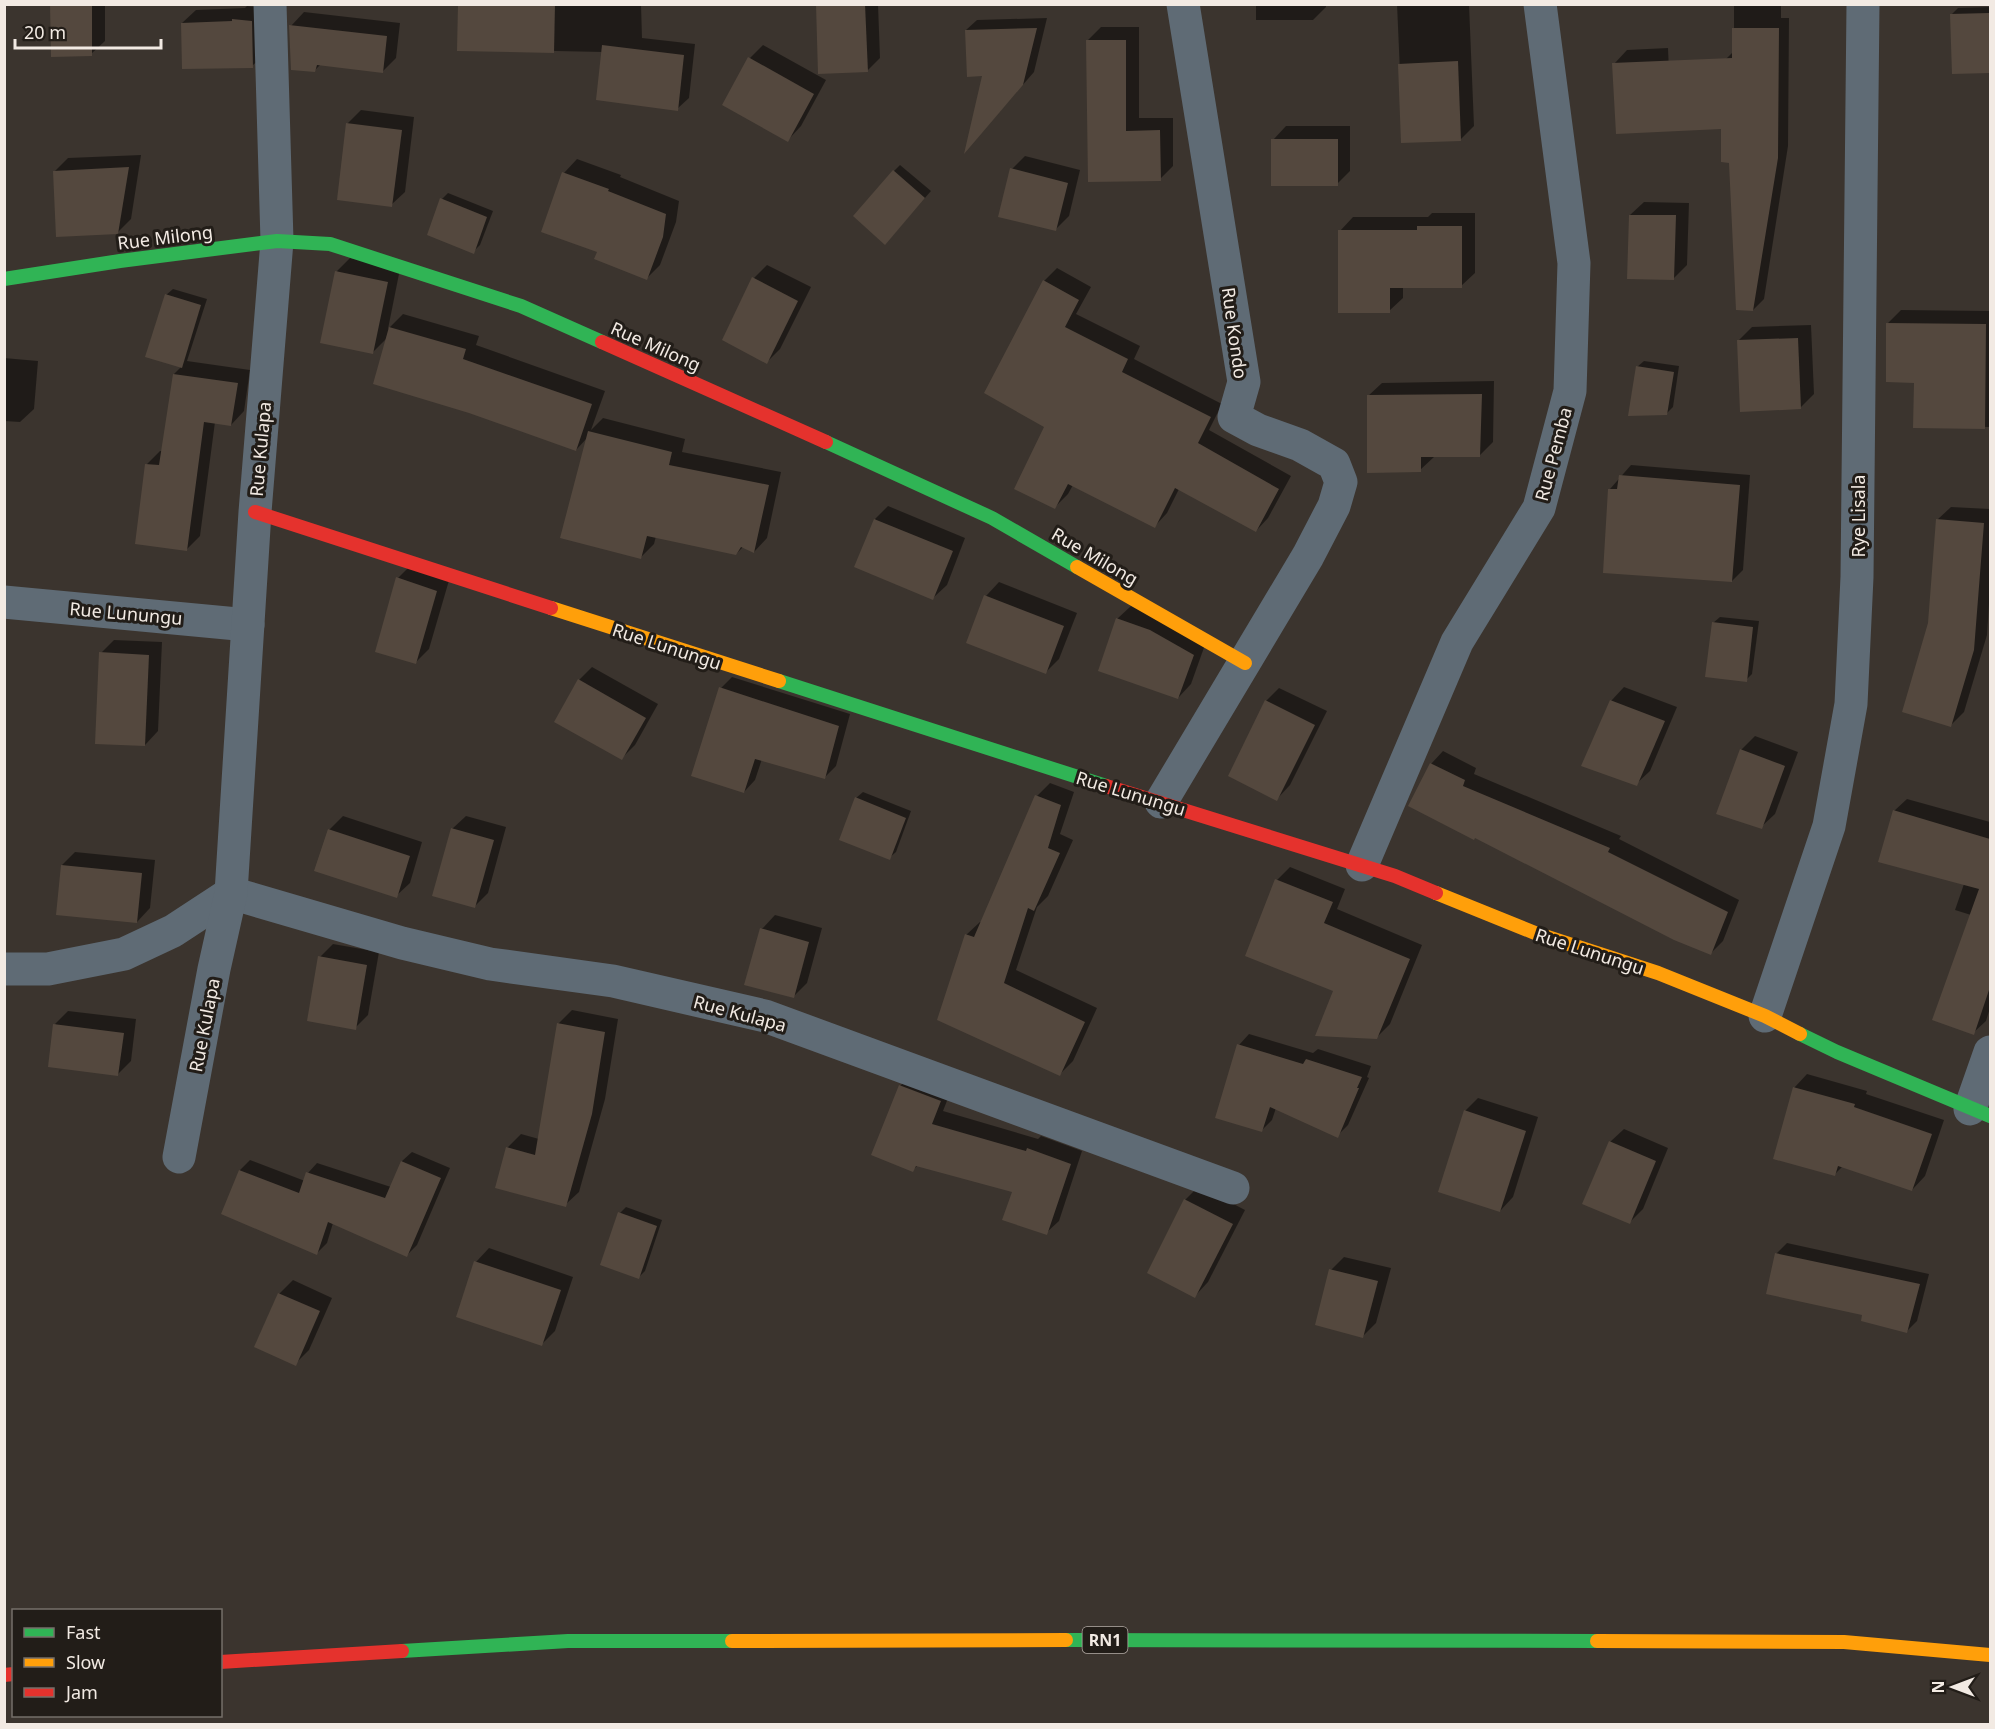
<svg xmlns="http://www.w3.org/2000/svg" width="1995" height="1729" font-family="'Noto Sans',sans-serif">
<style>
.shadow{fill:#0007}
.building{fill:#54483e}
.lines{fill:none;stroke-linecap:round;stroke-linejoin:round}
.street{stroke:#5f6b75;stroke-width:33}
.fast{stroke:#30b455;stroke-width:14}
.slow{stroke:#ff9f0a;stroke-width:14}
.jam{stroke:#e5322d;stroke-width:14}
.labels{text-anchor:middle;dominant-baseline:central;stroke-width:6;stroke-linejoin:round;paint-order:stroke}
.shield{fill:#221d18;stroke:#b4aca6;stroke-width:1.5}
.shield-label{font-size:16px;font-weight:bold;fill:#f2eae3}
.street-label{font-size:18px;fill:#f2eae3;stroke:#221d18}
</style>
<rect width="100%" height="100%" fill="#3b342e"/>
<g class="shadow">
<polygon points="51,4 105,4 105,41 91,54"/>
<polygon points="460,4 641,4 642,38 695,44 689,98 677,109 603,52 459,49"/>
<polygon points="817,4 878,4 880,58 867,71"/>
<polygon points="1256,4 1326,4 1326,7 1313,20 1256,20"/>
<polygon points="1397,4 1469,4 1474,126 1461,139 1403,142"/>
<polygon points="1734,4 1781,4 1781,18 1789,18 1788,146 1764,299 1753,310 1726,59 1734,51"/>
<polygon points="247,6 265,8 266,53 252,66 182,23 196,10 245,8"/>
<polygon points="1990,7 1990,70 1989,71 1952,14 1958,8"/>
<polygon points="304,12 400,23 396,58 382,72 321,64 314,71 291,26"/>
<polygon points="1047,18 1034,72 974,141 984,75 966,30 977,20"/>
<polygon points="1101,27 1139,27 1139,118 1173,118 1173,166 1160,179 1089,181 1087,41"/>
<polygon points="763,45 826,80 801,126 788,140 750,58"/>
<polygon points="1668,48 1671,117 1614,64 1627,50"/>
<polygon points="361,110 414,117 405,192 391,205 347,124"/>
<polygon points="1286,126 1350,126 1350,171 1337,184 1273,140"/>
<polygon points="141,155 131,219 117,233 55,171 68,158"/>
<polygon points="1025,156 1080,170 1069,216 1056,229 1012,169"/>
<polygon points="577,159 621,175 620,177 679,201 676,222 660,265 646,279 599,252 543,231 564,173"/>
<polygon points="900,165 931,191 891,237 894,171"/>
<polygon points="448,193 493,211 480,245 473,252 442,199"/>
<polygon points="1644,202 1689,203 1687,265 1673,279 1630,215"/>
<polygon points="1432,213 1475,213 1475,273 1461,286 1403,286 1403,298 1389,311 1340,231 1353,217 1428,217"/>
<polygon points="350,258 400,269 388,329 403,314 479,336 476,345 605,391 591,430 603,418 685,439 682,452 781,472 767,538 754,552 743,547 736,554 656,536 654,544 640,558 588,437 576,450 387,338 373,352 337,271"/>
<polygon points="767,265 811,287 780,349 767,362 754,278"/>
<polygon points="1057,268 1091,287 1076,314 1140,346 1134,359 1222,404 1209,430 1291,476 1268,518 1256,531 1179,489 1167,513 1155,526 1073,485 1068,494 1055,507 1046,427 1044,281"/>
<polygon points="173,289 207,299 187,361 250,370 244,411 231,425 215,422 200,536 187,549 147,464 160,451 163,451 174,374 182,366 166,295"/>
<polygon points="1901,310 1990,311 1990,427 1915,426 1915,382 1887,324"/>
<polygon points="1811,325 1814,394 1800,408 1738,341 1752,327"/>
<polygon points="4,358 38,361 34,409 20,422 4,421"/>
<polygon points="1644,361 1679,366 1673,407 1667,413 1637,367"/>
<polygon points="1494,381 1493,442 1479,456 1434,457 1420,470 1368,396 1382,383"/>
<polygon points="1631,465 1750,475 1743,570 1732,581 1610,489"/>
<polygon points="888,506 965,538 947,585 933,598 875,519"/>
<polygon points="1951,507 1990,509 1990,589 1987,635 1964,712 1951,725 1930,623 1937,520"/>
<polygon points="411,565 450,577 429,649 416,662 398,578"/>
<polygon points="999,582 1077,613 1059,659 1045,673 986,596"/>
<polygon points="1131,606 1206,642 1191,684 1178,698 1117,619"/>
<polygon points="1720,617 1759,621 1752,674 1746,680 1713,623"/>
<polygon points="114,640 162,642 158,731 145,745 101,653"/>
<polygon points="592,667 658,704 635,745 622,758 579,680"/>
<polygon points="732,677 850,714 836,766 825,777 762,759 755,780 744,792 721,688"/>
<polygon points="1624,687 1677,707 1650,771 1636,784 1611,701"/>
<polygon points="1279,688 1327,711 1290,785 1277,799 1266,701"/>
<polygon points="1755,736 1798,752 1775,814 1761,827 1741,750"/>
<polygon points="1443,751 1476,768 1474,774 1621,836 1619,839 1739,900 1723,941 1711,953 1476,836 1431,764"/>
<polygon points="1050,783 1074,792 1060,834 1073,840 1048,896 1037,907 1016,970 1097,1008 1073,1061 1059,1075 966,935 980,922 982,922 1037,796"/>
<polygon points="863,792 911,811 896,852 889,858 856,798"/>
<polygon points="1907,799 1990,822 1990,1008 1986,1021 1973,1033 1971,915 1955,910 1964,884 1894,811"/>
<polygon points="343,816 422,842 410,883 396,896 329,830"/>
<polygon points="466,816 506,827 488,893 475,906 452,829"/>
<polygon points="75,852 155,860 150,908 137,922 62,865"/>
<polygon points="1290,867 1345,889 1337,909 1422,945 1390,1024 1376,1038 1335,990 1277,880"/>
<polygon points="775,915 822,928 807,983 793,997 762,929"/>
<polygon points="333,944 379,952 368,1015 355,1028 320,957"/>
<polygon points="572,1010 618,1019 605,1099 579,1192 565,1205 507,1148 521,1134 539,1139 558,1024"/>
<polygon points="68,1011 136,1019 131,1061 117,1075 55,1024"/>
<polygon points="1249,1034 1313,1053 1318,1049 1371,1066 1367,1077 1369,1078 1348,1125 1337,1136 1276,1108 1272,1120 1261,1131 1239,1045"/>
<polygon points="912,1074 952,1088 943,1111 1038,1139 1041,1136 1082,1151 1059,1221 1046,1233 1014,1191 918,1165 913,1170 900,1086"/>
<polygon points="1807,1074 1867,1091 1866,1094 1944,1120 1925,1176 1912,1190 1843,1166 1835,1174 1794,1088"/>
<polygon points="1478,1098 1538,1117 1513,1197 1500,1211 1465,1111"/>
<polygon points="1624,1129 1668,1148 1643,1209 1630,1222 1610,1142"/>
<polygon points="412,1152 450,1168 417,1245 407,1255 333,1223 327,1243 317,1253 223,1213 240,1170 250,1160 305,1181 308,1173 317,1163 391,1187 402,1161"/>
<polygon points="1199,1186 1245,1210 1208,1282 1195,1296 1149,1273 1185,1200"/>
<polygon points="626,1207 662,1220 645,1271 639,1277 620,1213"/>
<polygon points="1787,1243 1929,1274 1917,1321 1906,1332 1776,1254"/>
<polygon points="489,1248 573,1277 555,1331 542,1344 476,1262"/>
<polygon points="1344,1257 1391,1268 1376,1323 1363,1336 1331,1270"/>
<polygon points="293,1280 332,1298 309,1350 295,1364 279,1294"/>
</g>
<g class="building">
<polygon points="50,4 92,4 92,56 51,57"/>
<polygon points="458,4 555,4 554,53 457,51"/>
<polygon points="816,4 865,4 868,72 818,74"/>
<polygon points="1989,13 1990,73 1952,74 1950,14"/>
<polygon points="232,19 252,21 253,68 182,69 181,23 232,21"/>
<polygon points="289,25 387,36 383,73 317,65 315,72 291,70"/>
<polygon points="1037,28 1023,85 964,154 982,76 967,77 965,30"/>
<polygon points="1732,28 1779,28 1778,158 1753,311 1736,310 1729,163 1721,162 1721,129 1616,134 1612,63 1732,58"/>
<polygon points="1086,40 1126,40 1126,131 1160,130 1161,181 1088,182"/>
<polygon points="602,45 684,55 678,111 596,100"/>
<polygon points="748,57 814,94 788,142 722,105"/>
<polygon points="1458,61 1461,141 1401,143 1398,64"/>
<polygon points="346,123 402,130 392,207 337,200"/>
<rect x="1271" y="139" width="67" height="47"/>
<polygon points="129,167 118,234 56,237 53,171"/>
<polygon points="1010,168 1068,183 1056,231 998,217"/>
<polygon points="893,170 925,198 885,245 853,216"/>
<polygon points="562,172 609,189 608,191 666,214 663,237 647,280 594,259 597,252 541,232"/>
<polygon points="440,198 487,217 474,254 427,235"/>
<polygon points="1629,215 1676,215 1674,280 1627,279"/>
<polygon points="1417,226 1462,226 1462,288 1390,288 1390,313 1338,313 1338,230 1417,230"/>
<polygon points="335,271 388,282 373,354 320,343"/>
<polygon points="752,277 798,301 767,364 722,340"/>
<polygon points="1043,280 1079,300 1065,327 1128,359 1122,372 1211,417 1198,443 1279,489 1256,532 1175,488 1155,528 1068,484 1055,509 1014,489 1044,427 984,393"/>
<polygon points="165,294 201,305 182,368 145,357"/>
<polygon points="1886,323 1986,324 1985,429 1913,428 1914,383 1886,382"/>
<polygon points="389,327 466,349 463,359 592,404 576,451 469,413 373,384"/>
<polygon points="1798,338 1801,409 1740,412 1737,340"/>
<polygon points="1636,366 1674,372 1667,415 1628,416"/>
<polygon points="173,374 238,383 231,426 204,422 187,551 135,544 145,464 159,465"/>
<polygon points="1482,394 1480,457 1421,457 1421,472 1367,473 1367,395"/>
<polygon points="588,431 672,452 669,465 769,485 754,553 741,547 736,555 647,536 641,559 560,538"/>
<polygon points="1619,475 1740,485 1732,582 1603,573 1608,489 1617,489"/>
<polygon points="874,519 953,551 933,600 854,567"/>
<polygon points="1936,519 1984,523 1974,650 1951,727 1902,712 1928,623"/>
<polygon points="396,577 437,591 416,664 375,652"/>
<polygon points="984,595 1064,626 1046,674 966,643"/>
<polygon points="1116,618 1150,630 1194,655 1178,699 1098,671"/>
<polygon points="1712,622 1753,627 1747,682 1705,677"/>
<polygon points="99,652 149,655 145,746 95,744"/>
<polygon points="578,679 646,718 622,760 554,722"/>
<polygon points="719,687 839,726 825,779 755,759 744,793 691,776"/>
<polygon points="1265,700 1315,725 1277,801 1228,776"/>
<polygon points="1610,700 1665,721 1637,786 1581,766"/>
<polygon points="1740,749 1785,766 1762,829 1716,814"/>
<polygon points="1430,763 1465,780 1463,786 1610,848 1608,852 1728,912 1711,955 1674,940 1475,838 1474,840 1408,806"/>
<polygon points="1035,795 1061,805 1048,848 1060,853 1034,911 1028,908 1004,983 1085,1022 1060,1076 937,1020 965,934 974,937"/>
<polygon points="855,797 906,818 890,860 839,840"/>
<polygon points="1893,810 1990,839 1990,987 1974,1035 1932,1020 1979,889 1878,862"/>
<polygon points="451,828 494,840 475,908 432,896"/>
<polygon points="328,829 410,856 397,898 314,871"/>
<polygon points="61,865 142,873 137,923 56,915"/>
<polygon points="1275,879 1333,902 1324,923 1410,959 1377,1039 1315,1036 1333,991 1245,956"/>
<polygon points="760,928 809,942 794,998 744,985"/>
<polygon points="318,956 367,965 356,1030 307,1021"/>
<polygon points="557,1023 605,1032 592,1114 566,1207 495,1188 506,1147 535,1155"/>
<polygon points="53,1024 124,1033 118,1076 48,1067"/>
<polygon points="1237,1044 1303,1064 1306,1059 1362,1077 1357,1088 1359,1088 1338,1138 1270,1107 1262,1132 1215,1118"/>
<polygon points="899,1085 941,1101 932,1124 1026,1151 1027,1148 1071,1164 1047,1235 1002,1220 1012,1192 916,1166 913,1172 871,1155"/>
<polygon points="1793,1087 1855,1104 1854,1107 1932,1134 1912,1191 1838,1166 1835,1176 1773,1159"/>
<polygon points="1464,1110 1526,1131 1500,1212 1438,1192"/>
<polygon points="1609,1141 1656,1161 1630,1224 1582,1204"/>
<polygon points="401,1161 441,1178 407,1257 328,1222 317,1255 221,1214 239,1170 299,1193 306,1172 385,1198"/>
<polygon points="1184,1199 1233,1224 1195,1298 1147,1273"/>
<polygon points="618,1212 657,1226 639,1279 600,1265"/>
<polygon points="1775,1253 1920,1284 1907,1333 1861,1321 1862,1315 1766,1294"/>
<polygon points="474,1261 561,1290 542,1346 456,1317"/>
<polygon points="1329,1269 1378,1281 1363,1338 1315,1325"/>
<polygon points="278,1293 320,1311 296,1366 254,1347"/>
</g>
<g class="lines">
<g class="street">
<polyline points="4,602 248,625"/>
<polyline points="1161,802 1308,556 1334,506 1341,482 1334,464 1300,445 1258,430 1234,417 1244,382 1183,4"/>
<polyline points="1362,865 1457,642 1539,508 1570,391 1574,263 1540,4"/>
<polyline points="4,969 48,969 124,954 173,931 231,893 402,943 490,964 613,981 765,1016 1233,1188"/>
<polyline points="1765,1016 1829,826 1851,704 1857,577 1863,4"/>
<polyline points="1970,1109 1990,1052"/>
<polyline points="179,1157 214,969 231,893 255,512 277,241 270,4"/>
</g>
<g class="fast">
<polyline points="4,279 120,261 277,241 330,244 521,306 602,342"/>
<polyline points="826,442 992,518 1077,567"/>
<polyline points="779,681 1106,786"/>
<polyline points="1800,1034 1837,1052 1990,1116"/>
<polyline points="1066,1640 1597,1641"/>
<polyline points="402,1651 568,1641 732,1641"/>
</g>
<g class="slow">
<polyline points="1077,567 1245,663"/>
<polyline points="551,608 779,681"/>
<polyline points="1436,893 1535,933 1658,973 1765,1016 1800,1034"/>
<polyline points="732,1641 1066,1640"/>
<polyline points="1597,1641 1844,1642 1990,1655"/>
</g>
<g class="jam">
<polyline points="602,342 826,442"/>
<polyline points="255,512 551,608"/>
<polyline points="1106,786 1395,876 1436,893"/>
<polyline points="220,1662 402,1651"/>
<polyline points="4,1675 14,1674"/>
</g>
</g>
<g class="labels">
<rect class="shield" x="1082.5" y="1627" width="45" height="26" rx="4.5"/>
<g class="shield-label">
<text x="1105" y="1640">RN1</text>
</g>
<g class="street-label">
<text transform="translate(165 237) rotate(-7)">Rue Milong</text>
<text transform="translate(1235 333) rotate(82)">Rue Kondo</text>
<text transform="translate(656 346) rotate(24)">Rue Milong</text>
<text transform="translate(260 449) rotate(-85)">Rue Kulapa</text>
<text transform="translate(1553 454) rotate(-75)">Rue Pemba</text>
<text transform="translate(1858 516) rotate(-90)">Rye Lisala</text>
<text transform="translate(1095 556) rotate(30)">Rue Milong</text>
<text transform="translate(126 613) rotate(5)">Rue Lunungu</text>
<text transform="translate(667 646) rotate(18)">Rue Lunungu</text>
<text transform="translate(1131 793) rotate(17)">Rue Lunungu</text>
<text transform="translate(1590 951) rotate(18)">Rue Lunungu</text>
<text transform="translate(740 1013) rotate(15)">Rue Kulapa</text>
<text transform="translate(204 1025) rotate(-79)">Rue Kulapa</text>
</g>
</g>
<rect width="1995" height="1729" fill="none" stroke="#f2eae3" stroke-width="12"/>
<rect x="12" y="1609" width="210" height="108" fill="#221d18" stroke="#756f69" stroke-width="1.5"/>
<rect x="24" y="1628" width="30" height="9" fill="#30b455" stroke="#756f69" stroke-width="1.5"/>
<text x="66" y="1639" font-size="18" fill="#f2eae3">Fast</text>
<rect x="24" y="1658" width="30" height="9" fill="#ff9f0a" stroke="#756f69" stroke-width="1.5"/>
<text x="66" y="1669" font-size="18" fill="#f2eae3">Slow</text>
<rect x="24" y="1688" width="30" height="9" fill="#e5322d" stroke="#756f69" stroke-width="1.5"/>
<text x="66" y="1699" font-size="18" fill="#f2eae3">Jam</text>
<g transform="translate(1953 1687) rotate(270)" stroke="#221d18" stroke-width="4.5" paint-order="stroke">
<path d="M0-4.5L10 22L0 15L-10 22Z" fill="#f2eae3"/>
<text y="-9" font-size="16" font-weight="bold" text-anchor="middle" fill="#f2eae3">N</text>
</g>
<path d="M15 39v9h146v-9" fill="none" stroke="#f2eae3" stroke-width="3"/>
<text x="24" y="39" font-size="18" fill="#f2eae3" stroke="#221d18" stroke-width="4.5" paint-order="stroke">20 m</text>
</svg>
